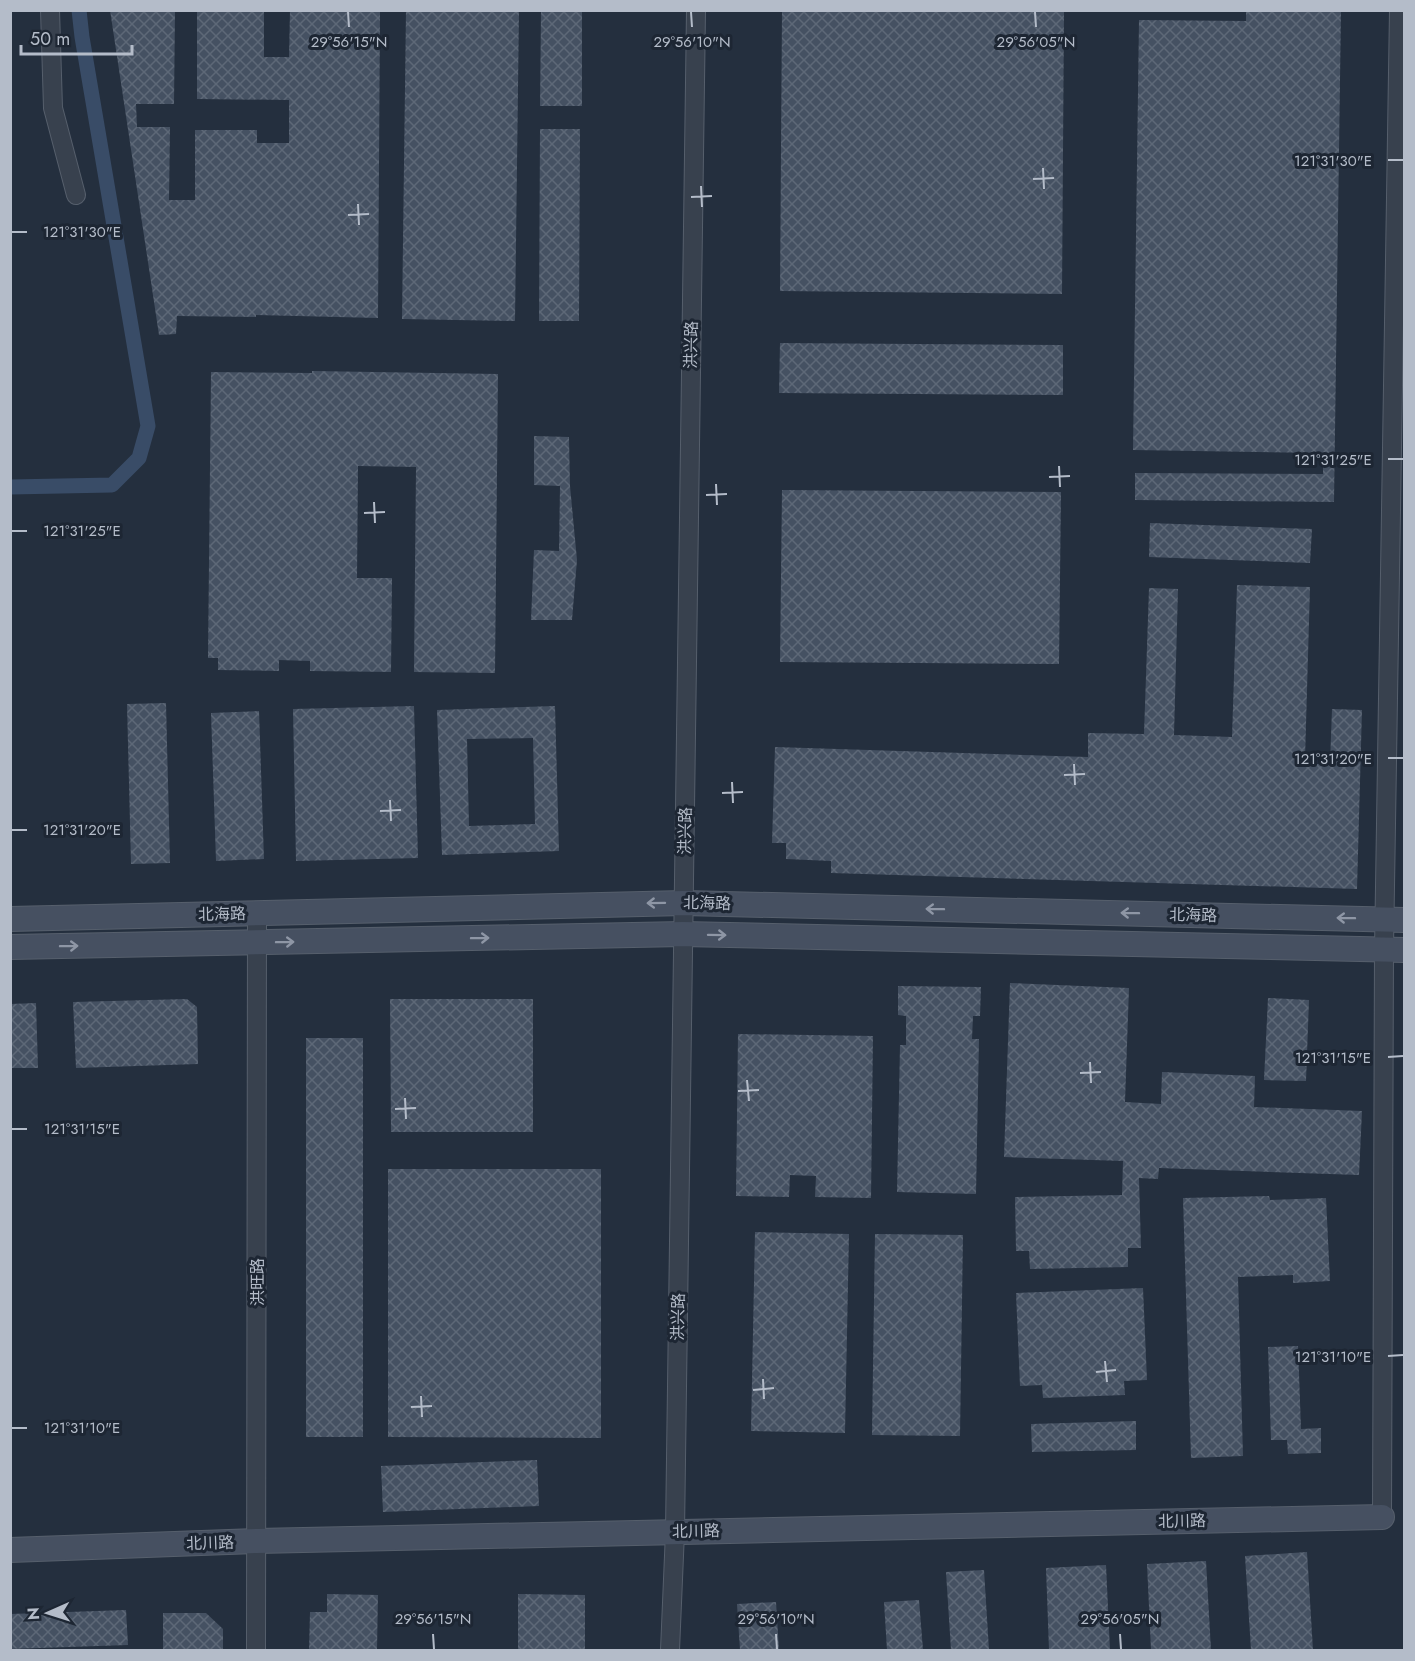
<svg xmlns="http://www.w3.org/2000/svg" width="1415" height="1661" font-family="Jost,'Noto Sans SC',sans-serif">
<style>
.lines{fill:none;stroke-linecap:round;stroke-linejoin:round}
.canal{stroke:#394c67;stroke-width:15}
.building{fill:url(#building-cross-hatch);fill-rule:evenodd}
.street-casing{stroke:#565f6c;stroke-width:20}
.secondary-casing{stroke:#565f6c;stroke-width:26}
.street{stroke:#38414e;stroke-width:18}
.secondary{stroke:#465061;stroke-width:24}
.oneway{stroke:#8e96a5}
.ticks{fill:none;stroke:#b4bcc9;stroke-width:2}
.labels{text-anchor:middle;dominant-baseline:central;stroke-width:6;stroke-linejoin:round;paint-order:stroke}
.street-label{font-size:16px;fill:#b4bcc9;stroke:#1d2633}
.ticks-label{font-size:15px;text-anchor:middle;fill:#b4bcc9;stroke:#1d2633;stroke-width:6;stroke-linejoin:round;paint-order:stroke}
</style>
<defs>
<pattern id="building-cross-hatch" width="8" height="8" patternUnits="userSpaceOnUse" patternTransform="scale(1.5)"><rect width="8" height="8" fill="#455162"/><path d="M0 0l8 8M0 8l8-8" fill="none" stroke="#5d6877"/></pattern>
</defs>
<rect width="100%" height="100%" fill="#242f3e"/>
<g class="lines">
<polyline class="canal" points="10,487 112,485 139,458 148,426 82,37 79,10"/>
</g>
<g class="building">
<polygon points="110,10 175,10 174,104 136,104 137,127 170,127 169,200 195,200 195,130 257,130 257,143 289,143 289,100 197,99 197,10 264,10 264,57 289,57 290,10 380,10 378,318 256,315 256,317 177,316 176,334 159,335"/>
<polygon points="406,10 519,10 515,321 402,319"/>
<polygon points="541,10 582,10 582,106 540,106"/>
<polygon points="782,10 1064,10 1062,294 780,291"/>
<polygon points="1246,10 1341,10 1334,502 1135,500 1135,473 1323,474 1323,453 1133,450 1139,20 1246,21"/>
<polygon points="540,129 580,129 579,321 539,321"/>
<polygon points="780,343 1063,345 1063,395 779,393"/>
<polygon points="312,371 498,374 495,673 414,672 416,467 358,466 357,578 392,578 391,672 310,671 310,661 279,660 279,671 218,670 218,658 208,658 211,372 312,373"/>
<polygon points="534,436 569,437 570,486 577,560 572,620 531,620 534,550 559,551 560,486 534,485"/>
<polygon points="782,490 1061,492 1059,664 780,662"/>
<polygon points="1150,523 1312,529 1310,563 1149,557"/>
<polygon points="1237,585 1310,587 1305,759 1313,764 1330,764 1332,709 1362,710 1357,889 831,873 831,861 786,859 786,843 772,843 775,747 1088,757 1088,733 1144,734 1149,588 1178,589 1174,735 1232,737"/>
<polygon points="166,703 170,863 131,864 127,704"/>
<polygon points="414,706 418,858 296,861 293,709"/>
<path d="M 555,706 L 559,851 L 442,855 L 437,710 ZM 533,738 L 535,824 L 469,826 L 467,739 Z"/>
<polygon points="259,711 264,859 216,861 211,713"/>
<polygon points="1010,983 1129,988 1125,1102 1161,1104 1162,1072 1255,1076 1254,1107 1362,1111 1359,1175 1159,1168 1158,1179 1139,1178 1141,1248 1128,1248 1128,1267 1030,1269 1029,1251 1016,1251 1015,1197 1122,1195 1123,1161 1004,1157"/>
<polygon points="898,986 981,987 980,1016 973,1016 972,1039 979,1039 976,1194 897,1192 900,1045 906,1045 906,1016 898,1015"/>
<polygon points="1268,998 1309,1000 1306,1081 1264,1080"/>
<polygon points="187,999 197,1007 198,1064 76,1068 73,1002"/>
<polygon points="390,999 533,999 533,1132 391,1132"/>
<polygon points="36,1003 38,1068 10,1068 10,1004"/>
<polygon points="738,1034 873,1036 871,1198 815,1197 816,1176 790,1175 789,1197 736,1196"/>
<rect x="306" y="1038" width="57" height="399"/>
<polygon points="388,1169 601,1169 601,1438 388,1437"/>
<polygon points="1269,1196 1270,1200 1326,1198 1330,1281 1293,1283 1293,1275 1238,1277 1243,1456 1191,1458 1183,1198"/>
<polygon points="755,1232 849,1234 845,1433 751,1431"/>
<polygon points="875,1234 963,1235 960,1436 872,1435"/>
<polygon points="1143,1288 1147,1380 1124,1381 1125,1395 1043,1398 1042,1385 1020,1386 1016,1293"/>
<polygon points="1298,1346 1301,1429 1321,1428 1321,1453 1288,1454 1287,1440 1271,1440 1268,1347"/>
<polygon points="1136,1421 1136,1450 1032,1452 1031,1424"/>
<polygon points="537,1460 539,1506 383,1512 381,1466"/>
<polygon points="1307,1552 1313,1650 1251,1650 1245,1556"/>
<polygon points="1206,1561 1211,1650 1151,1650 1147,1564"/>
<polygon points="1106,1565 1110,1650 1049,1650 1046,1568"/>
<polygon points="984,1570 989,1650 951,1650 946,1572"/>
<polygon points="327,1594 378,1595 377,1650 309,1650 310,1612 327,1612"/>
<polygon points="518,1594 585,1595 585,1650 518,1650"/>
<polygon points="919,1600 923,1650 887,1650 884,1602"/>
<polygon points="776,1602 779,1650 740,1650 737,1604"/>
<polygon points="126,1610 128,1645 10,1649 10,1614"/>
<polygon points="163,1613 206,1613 223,1629 223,1650 163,1650"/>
</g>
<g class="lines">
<defs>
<g id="street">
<polyline points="50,10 53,108 76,195"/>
<polyline points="1382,1517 1384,949 1399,10"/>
<polyline points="256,1650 257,913"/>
<polyline points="670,1650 675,1532 696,10"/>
</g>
<g id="secondary">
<polyline points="10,919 684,903 1404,920"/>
<polyline points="10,947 683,934 1404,950"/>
<polyline points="10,1550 257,1541 1382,1517"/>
</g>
</defs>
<use href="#street" class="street-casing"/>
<use href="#secondary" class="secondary-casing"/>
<use href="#street" class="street"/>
<use href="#secondary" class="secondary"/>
</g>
<defs><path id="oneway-shaft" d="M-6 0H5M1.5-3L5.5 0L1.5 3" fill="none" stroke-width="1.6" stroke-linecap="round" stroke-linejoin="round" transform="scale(1.5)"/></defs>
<g class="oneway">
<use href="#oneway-shaft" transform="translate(656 903) rotate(179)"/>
<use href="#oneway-shaft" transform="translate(935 909) rotate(-179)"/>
<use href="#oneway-shaft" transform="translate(1130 913) rotate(-179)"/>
<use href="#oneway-shaft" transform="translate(1346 918) rotate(-179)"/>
<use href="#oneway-shaft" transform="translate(717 935) rotate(1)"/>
<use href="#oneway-shaft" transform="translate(480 938) rotate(-1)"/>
<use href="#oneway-shaft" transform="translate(285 942) rotate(-1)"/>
<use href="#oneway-shaft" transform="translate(69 946) rotate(-1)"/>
</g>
<path class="ticks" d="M 348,12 L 349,27M 691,12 L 692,27M 1035,12 L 1036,27M 1388,160 L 1403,160M 1043,168 L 1044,189M 1033,179 L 1054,178M 701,186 L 702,207M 691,197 L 712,196M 358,204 L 359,225M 348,215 L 369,214M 12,232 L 27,232M 1388,459 L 1403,459M 1059,466 L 1060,487M 1049,477 L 1070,476M 716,484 L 717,505M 706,495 L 727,494M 374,502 L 375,523M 364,513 L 385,512M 12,531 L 27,531M 1388,758 L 1403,758M 1074,764 L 1075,785M 1064,775 L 1085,774M 732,782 L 733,803M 722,793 L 743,792M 390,800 L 391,821M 380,811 L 401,810M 12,830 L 27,830M 1388,1057 L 1403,1056M 1090,1062 L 1091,1083M 1080,1073 L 1101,1072M 747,1080 L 749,1101M 738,1091 L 759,1090M 405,1098 L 406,1119M 395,1109 L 416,1108M 12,1129 L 27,1129M 1388,1356 L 1403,1355M 1105,1361 L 1107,1382M 1096,1372 L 1116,1370M 763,1379 L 764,1399M 753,1390 L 774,1388M 421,1396 L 422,1417M 411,1407 L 432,1406M 12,1428 L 27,1428M 433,1634 L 434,1649M 776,1634 L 777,1649M 1120,1634 L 1121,1649"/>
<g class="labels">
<g class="street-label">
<text transform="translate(691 345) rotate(-89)">洪兴路</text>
<text transform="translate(685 831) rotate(-89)">洪兴路</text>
<text transform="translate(707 903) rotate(1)">北海路</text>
<text transform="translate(222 914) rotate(-1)">北海路</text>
<text transform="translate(1193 915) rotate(1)">北海路</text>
<text transform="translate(257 1282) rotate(-90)">洪旺路</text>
<text transform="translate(678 1317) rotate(-89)">洪兴路</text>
<text transform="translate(1182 1521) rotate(-1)">北川路</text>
<text transform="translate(696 1531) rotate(-1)">北川路</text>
<text transform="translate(210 1543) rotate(-2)">北川路</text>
</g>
</g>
<g class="ticks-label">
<text x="349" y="47">29°56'15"N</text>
<text x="692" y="47">29°56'10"N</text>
<text x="1036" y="47">29°56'05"N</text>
<text x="1333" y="166">121°31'30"E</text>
<text x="82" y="237">121°31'30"E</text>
<text x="1333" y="465">121°31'25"E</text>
<text x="82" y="536">121°31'25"E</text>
<text x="1333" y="764">121°31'20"E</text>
<text x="82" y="835">121°31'20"E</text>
<text x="1333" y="1063">121°31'15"E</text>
<text x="82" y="1134">121°31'15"E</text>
<text x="1333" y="1362">121°31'10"E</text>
<text x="82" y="1433">121°31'10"E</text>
<text x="433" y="1624">29°56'15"N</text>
<text x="776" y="1624">29°56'10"N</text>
<text x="1120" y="1624">29°56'05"N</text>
</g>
<rect width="1415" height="1661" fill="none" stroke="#b4bcc9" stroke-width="24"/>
<g transform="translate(48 1613) rotate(267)" stroke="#1d2633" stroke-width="4.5" paint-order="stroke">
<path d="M0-4.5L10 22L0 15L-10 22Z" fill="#b4bcc9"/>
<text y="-9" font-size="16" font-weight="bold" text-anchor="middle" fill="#b4bcc9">N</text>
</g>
<path d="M21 45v9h111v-9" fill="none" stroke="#b4bcc9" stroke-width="3"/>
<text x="30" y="45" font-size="18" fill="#b4bcc9" stroke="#1d2633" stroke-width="4.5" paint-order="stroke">50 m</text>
</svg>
